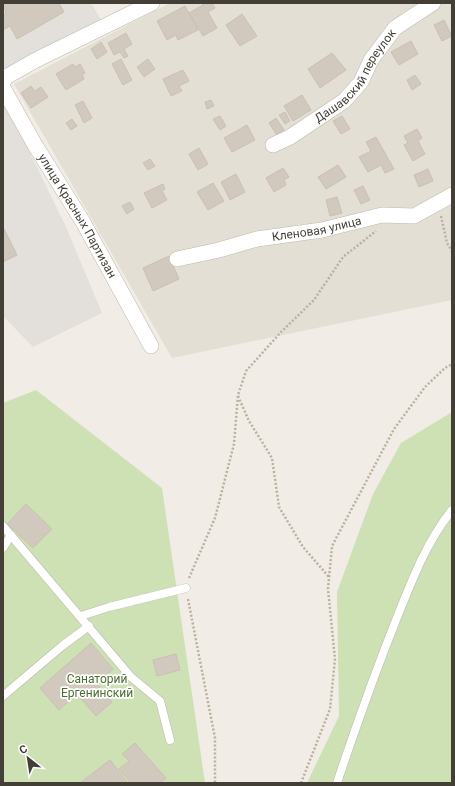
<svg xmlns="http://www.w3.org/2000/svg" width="455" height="786" font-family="Roboto,sans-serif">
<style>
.residential{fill:#e4dfd5}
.industrial{fill:#e3dfdb}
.green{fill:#cee1b4}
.building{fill:#d1c9bd;stroke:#cbc0b1}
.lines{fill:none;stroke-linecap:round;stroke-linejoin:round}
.lane-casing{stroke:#beb8ad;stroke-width:9}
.street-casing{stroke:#beb8ad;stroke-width:16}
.path{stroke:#bbb09d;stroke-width:2.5;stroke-dasharray:2 2;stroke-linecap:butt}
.lane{stroke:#fff;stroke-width:8}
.street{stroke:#fff;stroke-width:15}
.labels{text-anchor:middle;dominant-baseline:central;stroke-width:3.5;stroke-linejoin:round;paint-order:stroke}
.street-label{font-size:12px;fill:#433e36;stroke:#fff}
.park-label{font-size:12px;fill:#4a6e31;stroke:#fff}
</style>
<rect width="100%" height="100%" fill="#f1ede6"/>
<polygon class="residential" points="170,3 452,3 452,300 172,358 14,84"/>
<g class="industrial">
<polygon points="3,3 91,3 102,21 3,77"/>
<polygon points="3,97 66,227 102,313 33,347 3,316"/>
</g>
<g class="green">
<polygon points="36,390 162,488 205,783 3,783 3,403"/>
<polygon points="452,412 452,783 307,783 339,716 337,592 373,494 401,443"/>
</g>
<g class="building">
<polygon points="3,3 59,3 64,12 17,39 10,26 3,30 3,15 6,13"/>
<polygon points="202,3 212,3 215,8 208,12 217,28 203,36 189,13 203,5"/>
<polygon points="185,6 198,30 178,40 176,35 167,40 157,21"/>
<polygon points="242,14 257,36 240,46 226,25"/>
<polygon points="444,20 452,36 442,41 434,25"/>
<polygon points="126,33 132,44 124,49 128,56 124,58 120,52 114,55 108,43"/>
<polygon points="411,41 418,54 399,65 391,52"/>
<polygon points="101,42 107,52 97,59 91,49"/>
<polygon points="332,53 346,70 320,88 308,69"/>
<polygon points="121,59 132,80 123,85 112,64"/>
<polygon points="148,59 155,69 144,77 137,67"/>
<polygon points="73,64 75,67 80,64 85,73 82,75 84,79 66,90 56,74"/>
<polygon points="183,70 189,81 179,86 182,91 171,96 163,79"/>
<polygon points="415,75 421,84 412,90 407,80"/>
<polygon points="31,86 35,91 41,87 48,97 31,108 21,93"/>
<polygon points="302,95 311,110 293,121 284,106"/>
<polygon points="211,100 214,106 207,109 205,102"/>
<polygon points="83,101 92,118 84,123 75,105"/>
<polygon points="285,112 290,121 285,124 279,115"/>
<polygon points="220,116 226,126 220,130 213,119"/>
<polygon points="342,116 350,129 341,134 333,121"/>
<polygon points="276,118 284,130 277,135 269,123"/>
<polygon points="72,119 77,126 71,130 66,123"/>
<polygon points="247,125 255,140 232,152 224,138"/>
<polygon points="417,129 422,138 418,141 425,154 413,161 404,145 408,143 404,136"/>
<polygon points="376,137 394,169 385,173 381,165 368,172 359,157 371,151 366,142"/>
<polygon points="199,148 208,164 198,170 189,154"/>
<polygon points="150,159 155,166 148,170 143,163"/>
<polygon points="338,165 346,177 326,189 318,177"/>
<polygon points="283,168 289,177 284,180 286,185 274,192 266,178"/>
<polygon points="428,169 433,181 419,187 414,175"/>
<polygon points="236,174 245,192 230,200 221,182"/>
<polygon points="213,183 224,201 208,210 197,192"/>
<polygon points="163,184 165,189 162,191 167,200 152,208 144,193"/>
<polygon points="363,186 370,200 361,204 354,190"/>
<polygon points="337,197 342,213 330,216 326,200"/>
<polygon points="130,202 134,209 127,214 122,206"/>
<polygon points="3,227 17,255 3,262"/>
<polygon points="169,256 179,279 153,291 143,268"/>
<polygon points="26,504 52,529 33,548 7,524"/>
<polygon points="91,643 113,669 97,684 112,702 96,716 77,694 59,710 40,688"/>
<polygon points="176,654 180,670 157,676 153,660"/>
<polygon points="135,743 166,778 160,783 131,783 119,769 129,761 122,754"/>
<polygon points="110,760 128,783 80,783"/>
</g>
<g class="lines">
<defs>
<g id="lane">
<polyline points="3,526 131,677 160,701 170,740"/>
<polyline points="3,548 11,535"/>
<polyline points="81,616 109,607 186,588"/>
<polyline points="3,696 62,646 89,626"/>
<path d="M 337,783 C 356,726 376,670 398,615 C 413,578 427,541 452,510"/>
</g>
<g id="street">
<polyline points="3,82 6,77 36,60 152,3"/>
<path id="s1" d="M 3,88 L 35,145 L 83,222 L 151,346"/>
<path id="s2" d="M 273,145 L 290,137 L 344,101 L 361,82 L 371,60 L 395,28 L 433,3"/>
<path id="s3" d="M 177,259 L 219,250 L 257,239 L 322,230 L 382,215 L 414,216 L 452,195"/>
</g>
</defs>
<use href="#lane" class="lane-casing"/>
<use href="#street" class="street-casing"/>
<g class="path">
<polyline points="441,216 447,243 452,251"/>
<polyline points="238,396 249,421 272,458 279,507 303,547 329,577"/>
<polyline points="189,578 215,518 234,444 238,395 246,371 282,331 314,300 343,257 376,231"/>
<polyline points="188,599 215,738 215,783"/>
<polyline points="301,783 330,709 335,659 328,589 332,546 394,429 425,387 445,368 452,364"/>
</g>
<use href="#lane" class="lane"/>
<use href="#street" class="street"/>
</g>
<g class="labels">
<g class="street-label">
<text stroke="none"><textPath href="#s2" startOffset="110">Дашавский переулок</textPath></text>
<text stroke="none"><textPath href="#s1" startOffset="148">улица Красных Партизан</textPath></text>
<text stroke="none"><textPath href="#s3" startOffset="143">Кленовая улица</textPath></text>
</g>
<g class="park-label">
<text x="97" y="679">Санаторий<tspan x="97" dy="14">Ергенинский</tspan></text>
</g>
</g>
<rect width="455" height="786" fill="none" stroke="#433e36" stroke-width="8"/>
<g transform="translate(28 758) rotate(330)" stroke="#ffffff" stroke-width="3" paint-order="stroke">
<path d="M0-3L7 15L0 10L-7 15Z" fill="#433e36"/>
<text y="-6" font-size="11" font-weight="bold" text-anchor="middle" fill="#433e36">С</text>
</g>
</svg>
